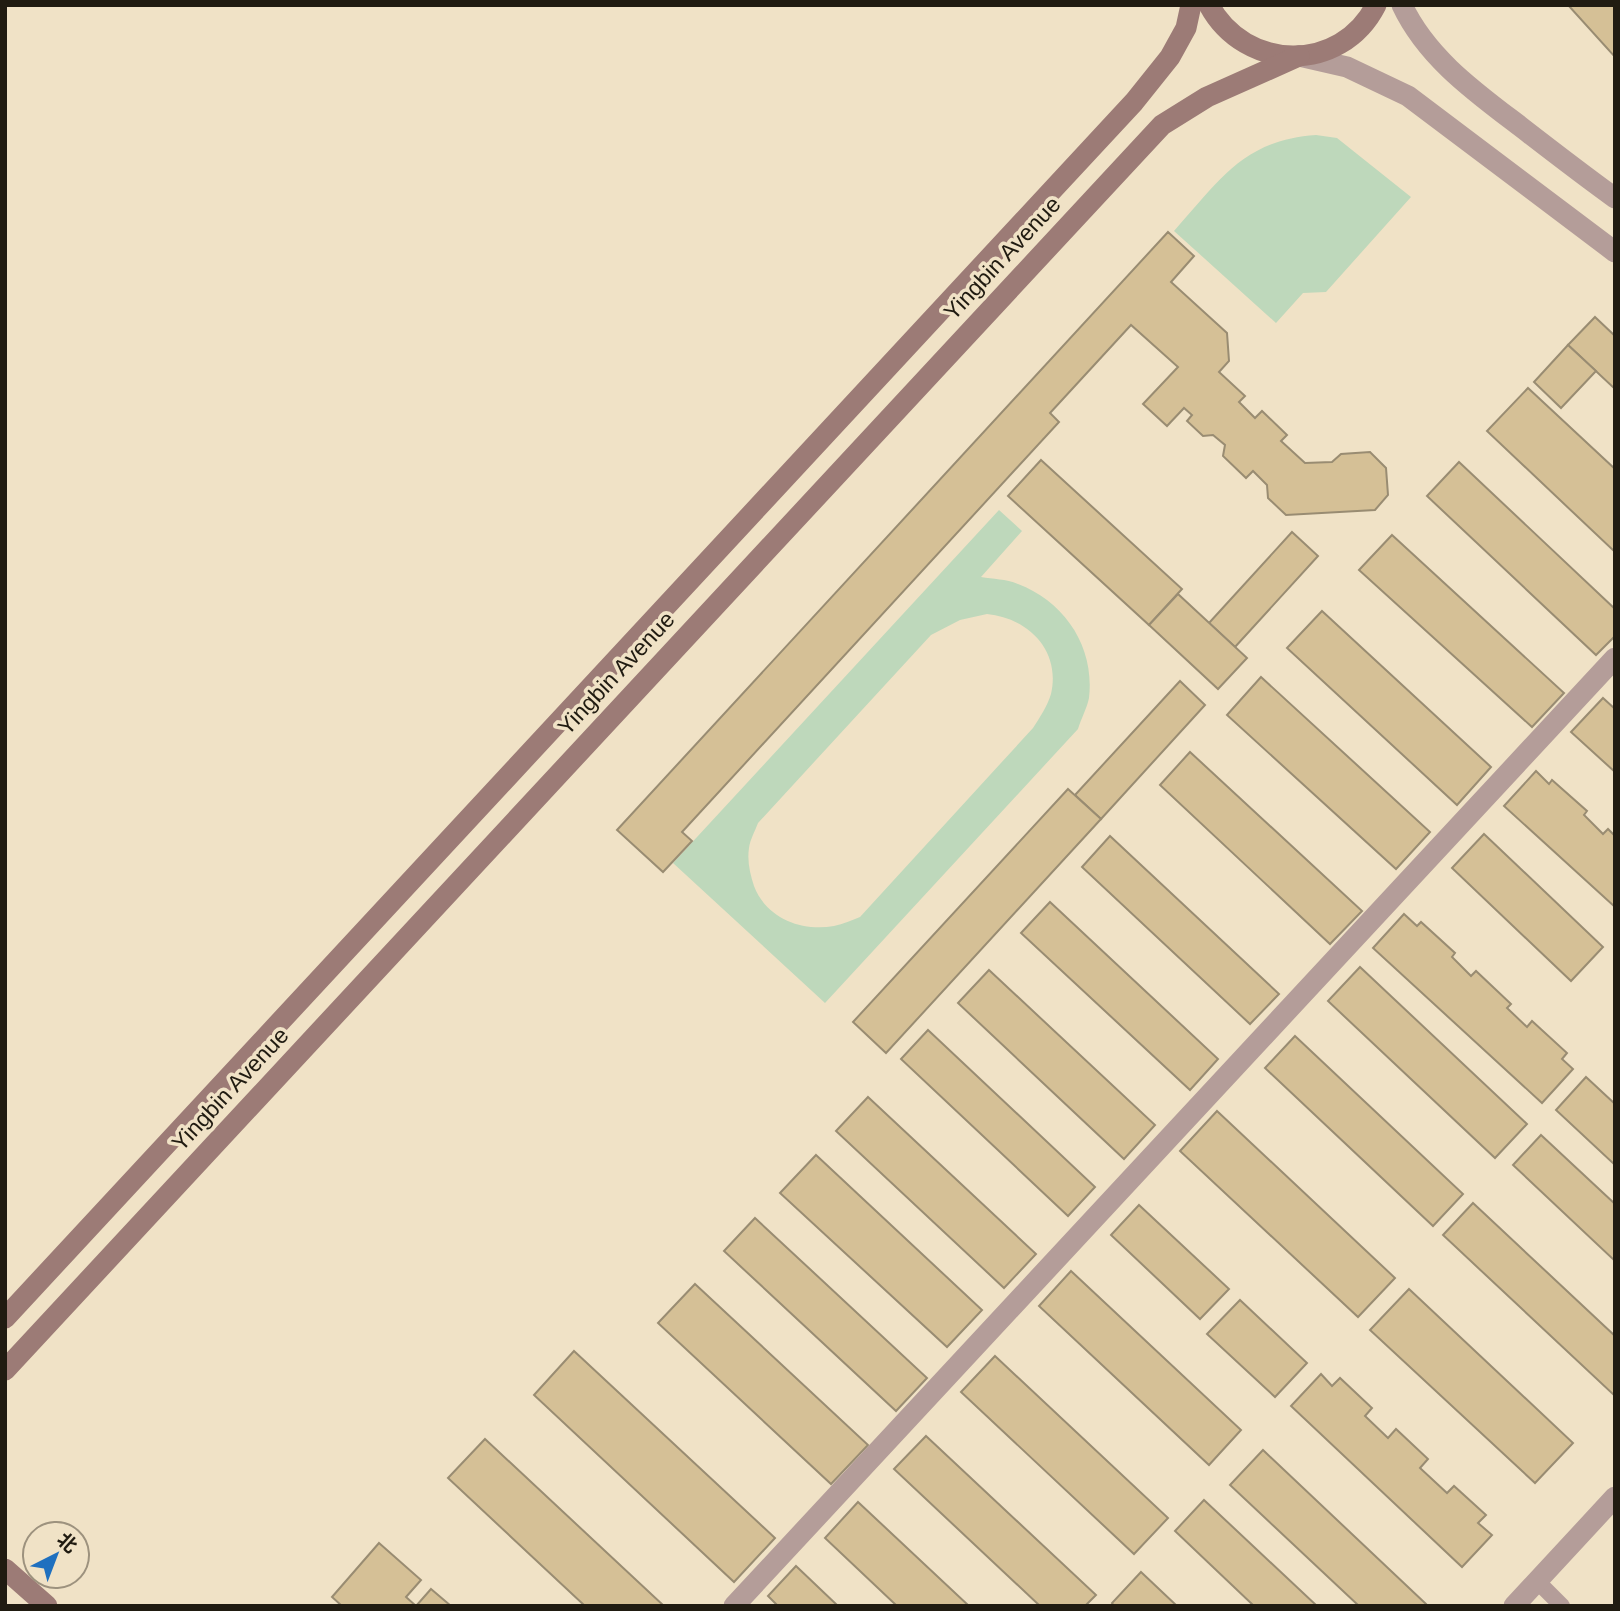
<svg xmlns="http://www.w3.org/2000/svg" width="1620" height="1611" font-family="Helvetica,'Noto Sans SC',sans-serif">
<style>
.green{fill:#bed8bb;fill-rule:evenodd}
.building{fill:#d5c096;stroke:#998c72;stroke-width:2}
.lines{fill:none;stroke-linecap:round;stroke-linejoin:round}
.service{stroke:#b49d99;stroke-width:16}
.minor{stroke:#b49d99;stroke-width:21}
.tertiary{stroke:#b49d99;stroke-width:21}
.secondary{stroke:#9c7b76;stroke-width:21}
.labels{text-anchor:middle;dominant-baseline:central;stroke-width:7;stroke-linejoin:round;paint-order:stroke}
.street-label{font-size:23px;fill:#201b11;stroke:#f0e2c6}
</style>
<rect width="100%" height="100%" fill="#f0e2c6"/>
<g class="green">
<path d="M 1316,135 L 1337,138 L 1411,197 L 1326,292 L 1303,293 L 1276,323 L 1174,231 C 1219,181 1243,140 1316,135 Z"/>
<path d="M 999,510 L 1022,531 L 981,577 C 993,579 1006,579 1018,584 C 1065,602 1095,647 1089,698 C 1087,708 1081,719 1078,729 L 825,1003 L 673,863 ZM 987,614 C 1028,618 1061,650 1051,694 C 1047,707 1040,717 1033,728 L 860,917 C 852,920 843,924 834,926 C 802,932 766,918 754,886 C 750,874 747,861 749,848 C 750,840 755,831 758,823 L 931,635 L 960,620 Z"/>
</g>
<g class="building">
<polygon points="1568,5 1615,5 1615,57"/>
<polygon points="1168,232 1194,256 1171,282 1227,333 1229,361 1219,372 1245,396 1239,402 1255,418 1262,411 1287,435 1281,441 1305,463 1332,462 1341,454 1370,452 1386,468 1388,495 1375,510 1286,515 1268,498 1267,485 1253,471 1246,478 1223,456 1225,445 1213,435 1203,436 1187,421 1192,415 1184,408 1167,426 1143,404 1178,367 1131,325 1050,413 1059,422 682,832 692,841 663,872 617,830"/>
<polygon points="1595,317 1615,336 1615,389 1568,345"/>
<polygon points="1568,345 1596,371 1561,408 1534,382"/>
<polygon points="1528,388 1615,469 1615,552 1487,431"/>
<polygon points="1041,460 1182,589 1149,625 1008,496"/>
<polygon points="1459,462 1615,609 1615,636 1596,655 1427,496"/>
<polygon points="1292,532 1318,556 1235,647 1209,623"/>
<polygon points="1392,535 1564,693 1532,727 1359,570"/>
<polygon points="1178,594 1247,658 1218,689 1149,625"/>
<polygon points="1322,611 1491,767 1457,805 1287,648"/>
<polygon points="1261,677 1430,832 1396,869 1227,715"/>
<polygon points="1180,681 1205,705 1101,819 1075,795"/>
<polygon points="1603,698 1615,709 1615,772 1571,732"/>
<polygon points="1190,752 1362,911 1330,944 1160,785"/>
<polygon points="1536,771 1549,784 1552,780 1587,811 1584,815 1603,834 1608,829 1615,836 1615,907 1504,806"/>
<polygon points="1068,789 1101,819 886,1053 853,1022"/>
<polygon points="1484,834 1603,947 1571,981 1452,868"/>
<polygon points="1110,836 1279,994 1250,1024 1082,867"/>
<polygon points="1050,902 1218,1059 1190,1090 1021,933"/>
<polygon points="1404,914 1417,926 1421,922 1455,953 1452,957 1471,976 1476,971 1511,1004 1507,1008 1527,1027 1532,1021 1567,1053 1562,1059 1573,1069 1542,1103 1373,948"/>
<polygon points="1360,967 1527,1124 1495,1158 1328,1001"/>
<polygon points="989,970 1155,1125 1124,1159 958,1003"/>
<polygon points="928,1030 1095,1187 1068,1216 901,1059"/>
<polygon points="1295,1036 1463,1194 1433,1226 1265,1068"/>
<polygon points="1586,1077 1615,1104 1615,1165 1556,1110"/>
<polygon points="868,1097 1036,1254 1004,1288 836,1131"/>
<polygon points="1217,1111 1395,1278 1358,1317 1180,1151"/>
<polygon points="1541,1135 1615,1204 1615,1261 1513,1165"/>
<polygon points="816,1155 982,1310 947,1347 780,1193"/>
<polygon points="1473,1203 1615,1336 1615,1396 1443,1235"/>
<polygon points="1139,1205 1229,1289 1200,1319 1111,1235"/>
<polygon points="755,1218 927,1378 896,1411 724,1251"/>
<polygon points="1071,1271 1241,1430 1209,1465 1039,1306"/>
<polygon points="695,1284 868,1445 831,1484 658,1323"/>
<polygon points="1409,1289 1573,1443 1535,1483 1370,1330"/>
<polygon points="1240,1300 1307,1363 1275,1397 1207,1334"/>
<polygon points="574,1351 775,1538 734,1582 534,1395"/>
<polygon points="995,1356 1168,1518 1134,1554 961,1392"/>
<polygon points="1321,1374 1332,1386 1340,1378 1372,1408 1365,1416 1388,1438 1396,1429 1428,1459 1420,1468 1447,1493 1454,1486 1486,1515 1478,1523 1492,1535 1462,1567 1291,1406"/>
<polygon points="926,1436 1096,1595 1085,1606 1040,1606 894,1469"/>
<polygon points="485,1439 664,1606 585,1606 448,1478"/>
<polygon points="1263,1450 1426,1604 1425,1606 1359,1606 1230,1485"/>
<polygon points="1204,1500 1317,1606 1254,1606 1175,1531"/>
<polygon points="858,1502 969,1606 897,1606 825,1538"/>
<polygon points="379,1543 421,1580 406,1597 416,1606 342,1606 332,1597"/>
<polygon points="796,1566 838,1606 778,1606 768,1596"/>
<polygon points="1141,1572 1177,1606 1114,1606 1112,1603"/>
<polygon points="431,1589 451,1606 416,1606"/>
</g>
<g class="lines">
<polyline class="service" points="1537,1581 1562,1606"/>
<g class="minor">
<polyline points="734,1606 1615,658"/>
<polyline points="1514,1606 1615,1497"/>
</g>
<g class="tertiary">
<path d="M 1402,5 C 1427,58 1475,92 1521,127 C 1552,151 1583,175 1615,198"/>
<polyline points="1299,56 1347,67 1408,96 1615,252"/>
</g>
<g class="secondary">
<path d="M 1209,5 C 1245,72 1341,74 1376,5"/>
<polyline points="5,1318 1134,102 1170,57 1186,28 1191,5"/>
<polyline points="5,1370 1162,125 1207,97 1299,56"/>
<polyline points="5,1569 47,1606"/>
</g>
</g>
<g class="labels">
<g class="street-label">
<text transform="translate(1002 258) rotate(-47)">Yingbin Avenue</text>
<text transform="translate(616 673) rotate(-47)">Yingbin Avenue</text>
<text transform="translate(230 1089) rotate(-47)">Yingbin Avenue</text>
</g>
</g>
<rect width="1620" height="1611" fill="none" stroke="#201b11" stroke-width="14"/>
<g transform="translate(56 1555) rotate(42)"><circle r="33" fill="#f0e2c6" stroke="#9d927e" stroke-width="2"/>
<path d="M0-5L12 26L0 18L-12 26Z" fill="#1f70bf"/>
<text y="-10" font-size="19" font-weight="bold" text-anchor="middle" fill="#201b11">北</text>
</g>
</svg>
